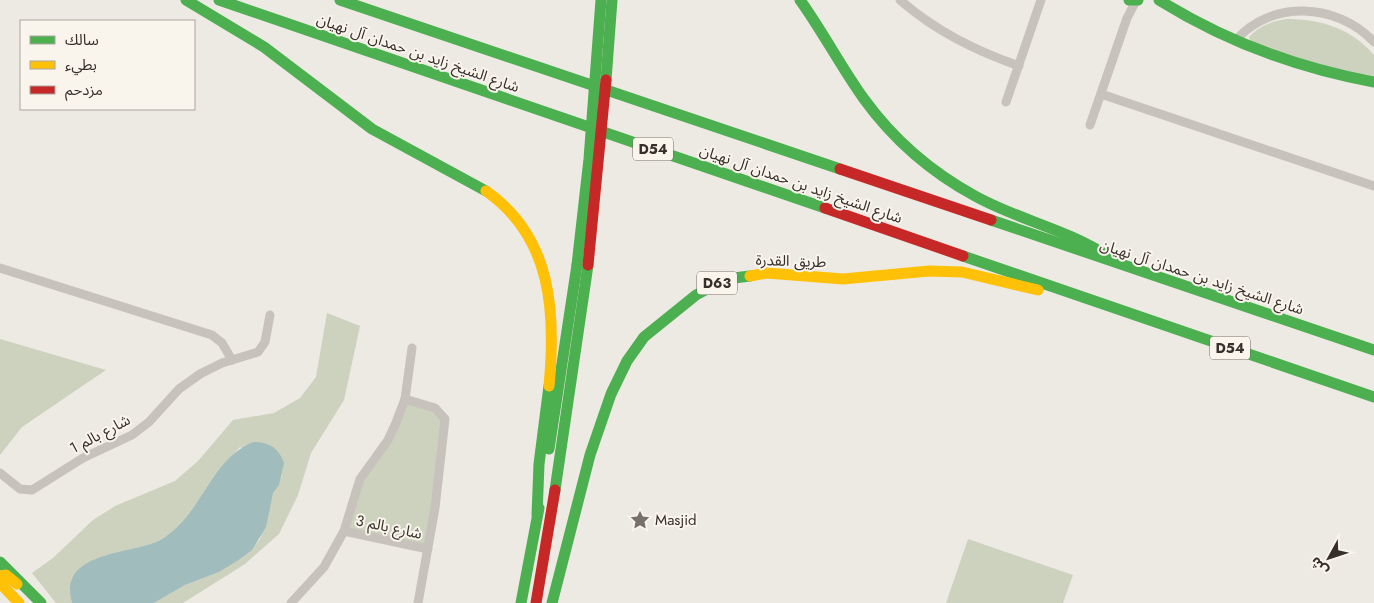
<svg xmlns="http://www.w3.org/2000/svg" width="1374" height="603" font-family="Jost,'Noto Sans Arabic',sans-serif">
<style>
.green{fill:#cdd2be}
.water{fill:#a1bcbc}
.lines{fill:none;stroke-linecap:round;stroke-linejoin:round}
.street{stroke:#c7c2bc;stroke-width:9}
.fast{stroke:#4caf50;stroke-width:11}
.slow{stroke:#ffc107;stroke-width:11}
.jam{stroke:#c62828;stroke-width:11}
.fast-bridge{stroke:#4caf50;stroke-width:11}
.jam-bridge{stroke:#c62828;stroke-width:11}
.labels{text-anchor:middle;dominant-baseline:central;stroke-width:4;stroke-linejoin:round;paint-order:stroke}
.shield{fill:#f9f4ec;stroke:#716a64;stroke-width:1}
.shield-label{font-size:14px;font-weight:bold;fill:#372f2a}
.street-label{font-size:15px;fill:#372f2a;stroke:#f9f4ec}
.poi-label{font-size:15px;fill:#372f2a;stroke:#f9f4ec;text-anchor:start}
</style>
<rect width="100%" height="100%" fill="#ede9e3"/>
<g class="green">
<path d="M 1286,19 C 1320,19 1351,28 1374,55 L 1374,81 L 1252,45 L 1249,37 C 1260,25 1271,22 1286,19 Z"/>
<polygon points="327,313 360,326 344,400 311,453 298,495 279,534 245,564 183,603 154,603 185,585 219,572 251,550 260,539 273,493 282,475 240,447 218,472 185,521 172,533 147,547 71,599 72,603 56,603 32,573 53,558 93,520 115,506 175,481 198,461 233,420 274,413 300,398 316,377"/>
<polygon points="0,339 106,370 22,427 0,455"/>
<polygon points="404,402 434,410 443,420 426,545 346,527 355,497"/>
<polygon points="968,539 1073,575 1063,603 946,603"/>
</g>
<path class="water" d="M 253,442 C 269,442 279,448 284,463 L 279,485 L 273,493 L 266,527 L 252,550 L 237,561 L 219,572 L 185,585 L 154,603 L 72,603 C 57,550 133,555 160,540 C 202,517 209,460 253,442 Z"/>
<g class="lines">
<g class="street">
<path d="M 900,0 C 936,31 974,50 1019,66"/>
<path d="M 1236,40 C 1271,0 1336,2 1374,42"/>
<polyline points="1101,94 1374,186"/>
<polyline points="1006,102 1041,0"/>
<polyline points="1090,125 1127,18 1136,1"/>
<polyline points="0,268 212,335 222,343 232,360"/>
<polyline points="405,399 435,408 445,419 435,508 418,603"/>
<polyline points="0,473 20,489 32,490 83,458 132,435 149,422 179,389 200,374 222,363 258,352 265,342 270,315"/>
<polyline points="344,531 428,549"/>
<polyline points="291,603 324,567 344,531 360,479 388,440 395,425 405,399 412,348"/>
</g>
<g class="fast">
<polyline points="186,0 264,47 372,129 486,191"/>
<polyline points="219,0 825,208"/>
<polyline points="340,0 840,169"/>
<path d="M 800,0 C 823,32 841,67 864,99 C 893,139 931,172 975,196 C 1018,220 1067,229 1109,257"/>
<polyline points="1129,0 1138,0"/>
<path d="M 1159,0 C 1225,41 1297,68 1374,82"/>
<polyline points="991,220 1374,350"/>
<polyline points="963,256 1374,397"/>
<polyline points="549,449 577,265"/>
<polyline points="555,490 588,265"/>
<polyline points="537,515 539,464 549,386"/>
<polyline points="0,562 41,603"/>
<polyline points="521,603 539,508"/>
<polyline points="552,603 590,455 611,394 627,361 644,337 696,295 726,279 750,276"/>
</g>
<g class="slow">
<path d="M 486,191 C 552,237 556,312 549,386"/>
<polyline points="750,276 767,273 843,279 929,271 962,272 1038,290"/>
<polyline points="0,576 6,575 17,584"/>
<polyline points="0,583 19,603"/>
</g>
<g class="jam">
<polyline points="840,169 991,220"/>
<polyline points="825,208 963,256"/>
<polyline points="536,603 555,490"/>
</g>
<g class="fast-bridge">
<polyline points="606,80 612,0"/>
<polyline points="577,265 589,159 601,0"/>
</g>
<polyline class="jam-bridge" points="588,265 606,80"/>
</g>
<defs>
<symbol id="sight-bare" viewBox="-9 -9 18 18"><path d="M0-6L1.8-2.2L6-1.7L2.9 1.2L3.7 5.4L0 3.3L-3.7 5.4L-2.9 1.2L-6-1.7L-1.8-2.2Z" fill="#77706b" stroke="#f9f4ec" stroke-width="2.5" paint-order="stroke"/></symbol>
</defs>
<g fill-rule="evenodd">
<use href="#sight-bare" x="626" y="506" width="28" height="28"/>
</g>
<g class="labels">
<g class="shield">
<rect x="633" y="137.5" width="40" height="23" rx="4"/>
<rect x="697" y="271.5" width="40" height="23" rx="4"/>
<rect x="1210" y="336.5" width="40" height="23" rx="4"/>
</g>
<g class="shield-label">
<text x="653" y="149">D54</text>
<text x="717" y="283">D63</text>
<text x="1230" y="348">D54</text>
</g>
<g class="street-label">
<text transform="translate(418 53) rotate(19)">شارع الشيخ زايد بن حمدان آل نهيان</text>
<text transform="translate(801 184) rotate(19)">شارع الشيخ زايد بن حمدان آل نهيان</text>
<text transform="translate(791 261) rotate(2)">طريق القدرة</text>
<text transform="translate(1202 277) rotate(18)">شارع الشيخ زايد بن حمدان آل نهيان</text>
<text transform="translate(100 434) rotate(-28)">شارع بالم 1</text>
<text transform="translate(389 527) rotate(12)">شارع بالم 3</text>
</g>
<g class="poi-label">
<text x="655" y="520">Masjid</text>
</g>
</g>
<rect x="20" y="20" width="175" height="90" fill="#f9f4ec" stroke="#aba59e"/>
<rect x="30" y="36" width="25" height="8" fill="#4caf50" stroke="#aba59e"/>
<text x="65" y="45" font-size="15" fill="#372f2a">سالك</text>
<rect x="30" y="61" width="25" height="8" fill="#ffc107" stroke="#aba59e"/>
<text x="65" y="70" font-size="15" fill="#372f2a">بطيء</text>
<rect x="30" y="86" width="25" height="8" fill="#c62828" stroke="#aba59e"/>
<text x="65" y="95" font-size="15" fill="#372f2a">مزدحم</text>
<g transform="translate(1329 558) rotate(230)" stroke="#f9f4ec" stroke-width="4" paint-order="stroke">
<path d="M0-4L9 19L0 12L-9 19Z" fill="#372f2a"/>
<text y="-8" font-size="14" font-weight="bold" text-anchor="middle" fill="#372f2a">ش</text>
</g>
</svg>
